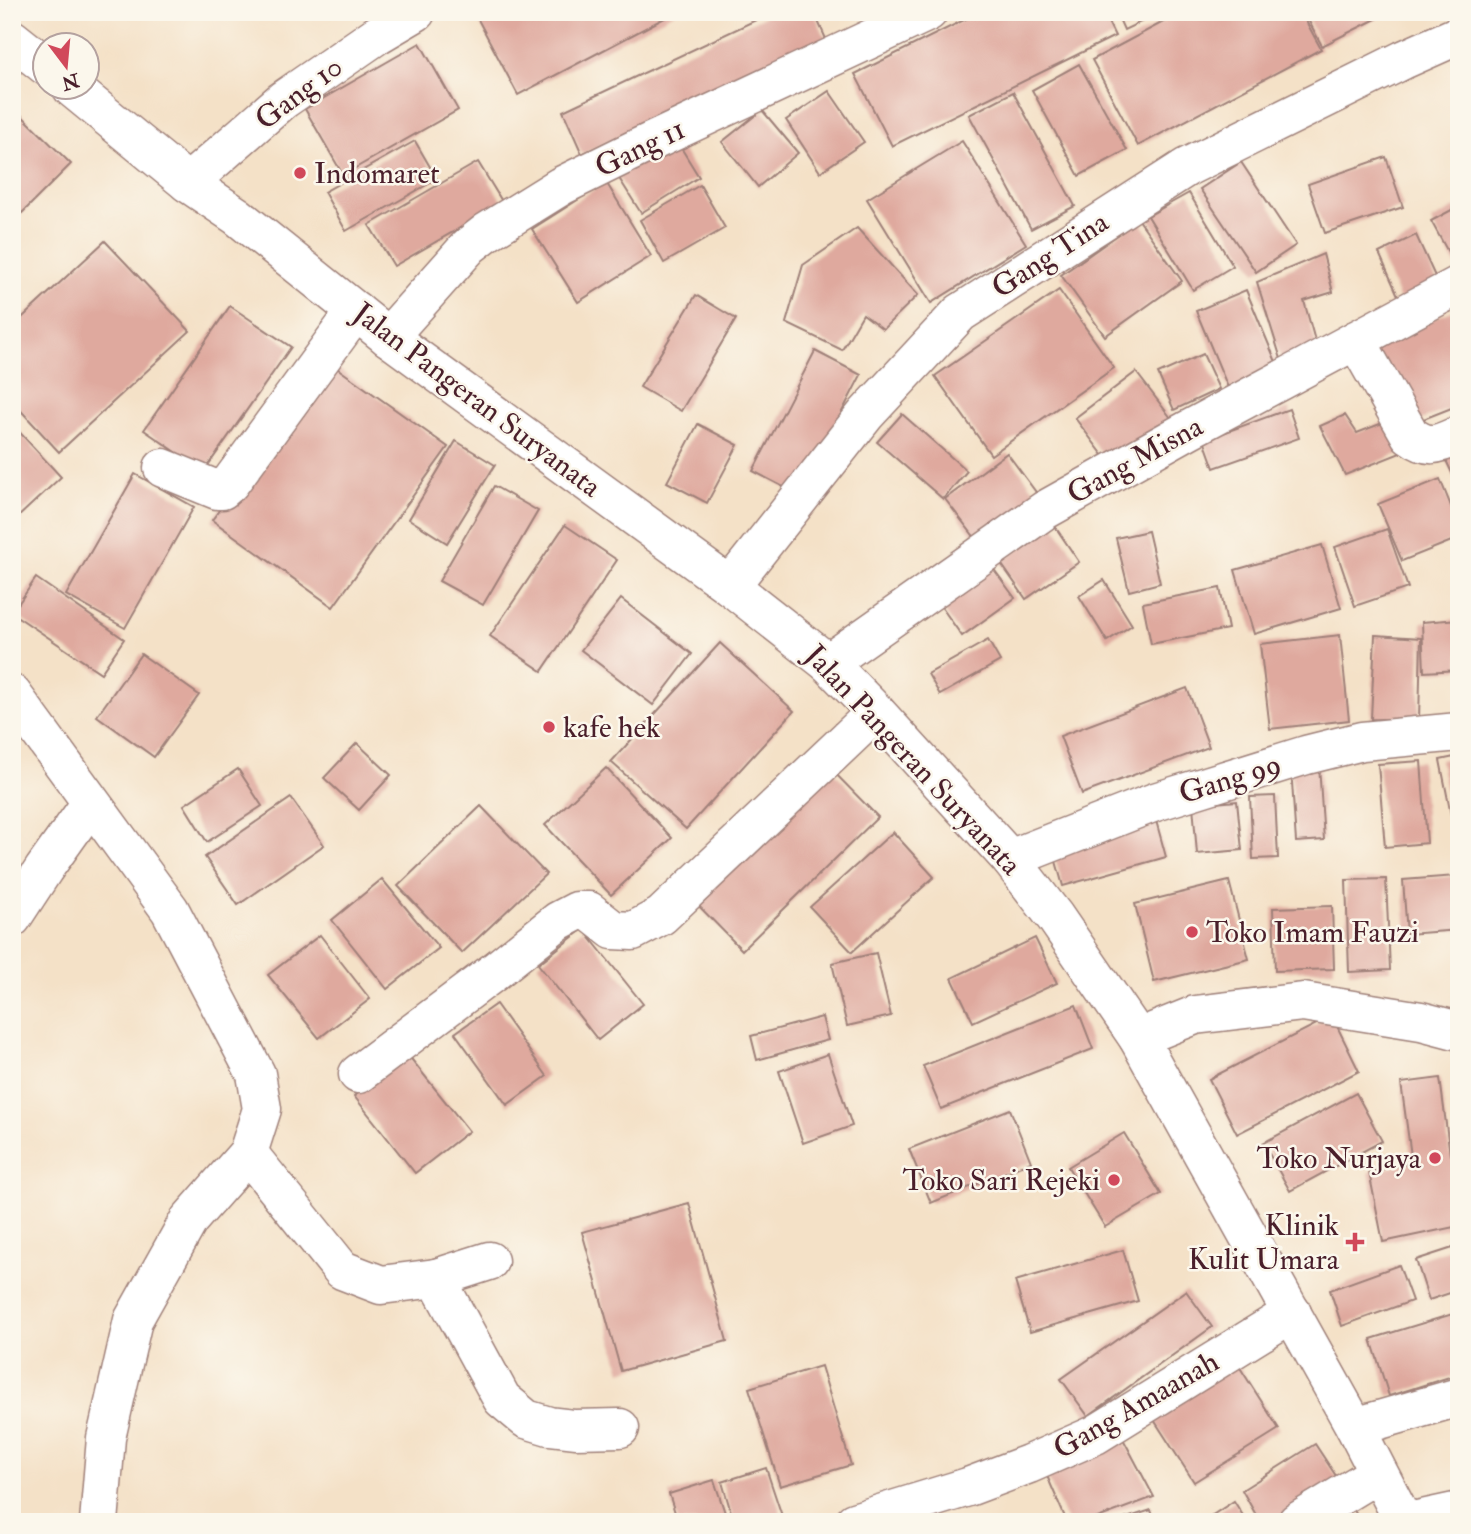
<svg xmlns="http://www.w3.org/2000/svg" width="1471" height="1534" font-family="'IM FELL Double Pica',serif">
<style>
.building{fill:#dfa99e}
.lines{fill:none;stroke-linecap:round;stroke-linejoin:round}
.minor-casing{stroke:#9f8079;stroke-width:41}
.major-casing{stroke:#9f8079;stroke-width:41}
.minor{stroke:#fff;stroke-width:38}
.major{stroke:#fff;stroke-width:38}
.poi-dot{fill:#d1495b;stroke:#fbf7ec;stroke-width:2.5}
.labels{text-anchor:middle;dominant-baseline:central;stroke-width:5;stroke-linejoin:round;paint-order:stroke}
.street-label{font-size:30px;fill:#4a1f2b;stroke:#fbf7ec}
.poi-label{font-size:30px;fill:#4a1f2b;stroke:#fbf7ec;text-anchor:start}
</style>
<rect width="100%" height="100%" fill="#fbf7ec"/>
<filter id="ink" filterUnits="userSpaceOnUse"><feTurbulence type="fractalNoise" baseFrequency=".0143" numOctaves="2"/><feDisplacementMap in="SourceGraphic" scale="14" xChannelSelector="R" yChannelSelector="G"/><feConvolveMatrix kernelMatrix="1 2 1 2 8 2 1 2 1" color-interpolation-filters="sRGB"/></filter>
<filter id="wash" filterUnits="userSpaceOnUse"><feTurbulence type="fractalNoise" baseFrequency=".00686" numOctaves="4" result="noise"/><feDisplacementMap in="SourceGraphic" scale="28" xChannelSelector="R" yChannelSelector="G"/><feGaussianBlur stdDeviation="1.57" result="paint"/><feColorMatrix in="noise" values="0 0 0 0 0 0 0 0 0 0 0 0 0 0 0 0 0 1.4 0 .05"/><feComposite in="paint" operator="in"/></filter>
<g filter="url(#wash)">
<rect width="100%" height="100%" fill="#f4e1c7"/>
<g id="blocks">
<g class="building">
<polygon points="474,12 676,12 518,95"/>
<polygon points="773,12 814,12 826,39 582,154 563,111"/>
<polygon points="980,12 1103,12 1115,36 892,146 855,74"/>
<polygon points="1116,12 1162,12 1124,30"/>
<polygon points="1182,12 1301,12 1321,49 1138,146 1092,60"/>
<polygon points="1304,12 1390,12 1322,46"/>
<polygon points="420,43 458,110 343,175 305,109"/>
<polygon points="1079,64 1127,150 1079,176 1032,90"/>
<polygon points="829,91 864,142 820,172 786,120"/>
<polygon points="1013,92 1075,206 1031,229 969,115"/>
<polygon points="15,109 71,164 22,213 12,203 12,111"/>
<polygon points="762,110 798,153 758,187 722,142"/>
<polygon points="675,138 699,177 641,213 617,175"/>
<polygon points="415,141 437,179 346,231 324,192"/>
<polygon points="962,141 1026,244 931,303 867,199"/>
<polygon points="1386,157 1403,207 1325,233 1308,184"/>
<polygon points="478,162 503,203 394,266 369,225"/>
<polygon points="1241,162 1296,245 1256,272 1200,189"/>
<polygon points="606,182 651,256 578,302 532,229"/>
<polygon points="700,185 725,228 664,263 640,220"/>
<polygon points="1189,193 1233,266 1193,290 1148,216"/>
<polygon points="1459,206 1459,272 1431,221"/>
<polygon points="1139,220 1182,281 1105,336 1061,275"/>
<polygon points="857,228 918,295 883,329 863,314 842,350 786,323 803,265"/>
<polygon points="1416,235 1438,283 1400,300 1379,253"/>
<polygon points="105,241 190,331 59,452 12,401 12,327"/>
<polygon points="1323,254 1333,292 1304,301 1317,348 1281,359 1257,282"/>
<polygon points="1059,290 1114,368 991,455 935,376"/>
<polygon points="1246,290 1279,369 1229,390 1196,311"/>
<polygon points="696,295 736,319 681,411 640,387"/>
<polygon points="230,306 291,347 204,471 144,430"/>
<polygon points="1459,308 1459,405 1406,426 1372,344"/>
<polygon points="815,351 861,375 799,495 753,471"/>
<polygon points="1203,354 1219,389 1174,410 1158,374"/>
<polygon points="327,361 448,447 333,607 212,520"/>
<polygon points="1136,372 1174,422 1113,468 1075,418"/>
<polygon points="1289,409 1299,438 1214,468 1204,440"/>
<polygon points="902,414 967,471 943,499 877,442"/>
<polygon points="1345,415 1357,433 1390,420 1403,452 1345,475 1320,426"/>
<polygon points="12,424 61,477 17,518 12,513"/>
<polygon points="698,424 738,445 707,503 667,482"/>
<polygon points="456,441 495,465 447,543 409,519"/>
<polygon points="1459,450 1459,488 1444,456"/>
<polygon points="1007,453 1044,503 983,548 945,499"/>
<polygon points="135,474 194,507 125,628 66,595"/>
<polygon points="1440,479 1459,526 1459,538 1402,561 1378,504"/>
<polygon points="494,486 538,511 483,605 439,581"/>
<polygon points="565,525 617,560 542,671 490,636"/>
<polygon points="1054,525 1079,562 1026,599 1000,562"/>
<polygon points="1387,529 1408,588 1355,606 1335,547"/>
<polygon points="1148,531 1160,583 1129,591 1116,538"/>
<polygon points="1322,545 1341,608 1254,634 1235,570"/>
<polygon points="990,564 1015,598 962,636 938,602"/>
<polygon points="36,578 124,639 101,673 12,613"/>
<polygon points="1104,580 1132,625 1107,641 1079,596"/>
<polygon points="1220,588 1228,629 1151,644 1143,603"/>
<polygon points="621,599 692,654 653,705 581,650"/>
<polygon points="1459,619 1459,670 1424,672 1422,622"/>
<polygon points="1340,635 1349,720 1270,729 1260,644"/>
<polygon points="1375,635 1421,638 1419,720 1371,719"/>
<polygon points="988,640 1000,661 940,695 928,674"/>
<polygon points="720,643 794,711 686,829 611,762"/>
<polygon points="141,654 199,695 154,757 97,716"/>
<polygon points="1187,688 1209,747 1082,794 1060,736"/>
<polygon points="357,743 391,775 359,810 324,778"/>
<polygon points="1459,756 1459,834 1455,835 1440,760"/>
<polygon points="1421,761 1427,843 1385,847 1378,764"/>
<polygon points="825,763 878,817 742,950 689,896"/>
<polygon points="1319,765 1324,840 1296,842 1291,767"/>
<polygon points="606,768 672,838 611,895 545,825"/>
<polygon points="238,769 262,806 207,842 184,805"/>
<polygon points="1275,796 1278,858 1253,859 1250,797"/>
<polygon points="291,798 324,845 238,905 205,857"/>
<polygon points="1237,801 1242,850 1197,854 1193,805"/>
<polygon points="481,806 546,874 462,953 398,886"/>
<polygon points="1155,817 1166,857 1063,886 1052,847"/>
<polygon points="893,832 934,877 852,952 810,907"/>
<polygon points="1456,876 1459,930 1407,934 1403,880"/>
<polygon points="382,879 439,948 387,989 332,920"/>
<polygon points="1386,879 1390,970 1349,972 1346,880"/>
<polygon points="1229,881 1249,959 1154,982 1135,904"/>
<polygon points="1332,906 1334,969 1275,971 1273,908"/>
<polygon points="583,929 643,1004 598,1040 538,964"/>
<polygon points="320,935 370,999 319,1038 268,975"/>
<polygon points="1035,938 1057,983 973,1022 952,978"/>
<polygon points="876,953 891,1016 847,1026 832,963"/>
<polygon points="496,1004 547,1076 507,1105 455,1033"/>
<polygon points="1076,1005 1093,1049 941,1109 923,1066"/>
<polygon points="1332,1016 1359,1071 1237,1134 1209,1079"/>
<polygon points="822,1017 828,1040 757,1060 751,1036"/>
<polygon points="828,1054 852,1126 803,1143 779,1071"/>
<polygon points="408,1055 469,1131 415,1173 354,1096"/>
<polygon points="1440,1078 1450,1155 1458,1154 1459,1160 1459,1226 1383,1242 1369,1172 1412,1163 1401,1083"/>
<polygon points="1356,1093 1382,1141 1290,1191 1263,1143"/>
<polygon points="1010,1109 1031,1162 931,1203 909,1149"/>
<polygon points="1124,1133 1161,1194 1105,1227 1068,1167"/>
<polygon points="689,1203 727,1341 621,1371 582,1232"/>
<polygon points="1459,1246 1459,1290 1429,1300 1416,1260"/>
<polygon points="1123,1250 1138,1301 1030,1332 1015,1281"/>
<polygon points="1399,1265 1412,1301 1342,1326 1330,1290"/>
<polygon points="1186,1291 1212,1327 1088,1416 1061,1379"/>
<polygon points="1459,1312 1459,1374 1389,1396 1371,1339"/>
<polygon points="1232,1355 1279,1429 1194,1482 1147,1409"/>
<polygon points="821,1366 851,1465 780,1486 749,1388"/>
<polygon points="1120,1433 1154,1497 1087,1522 1067,1522 1044,1469"/>
<polygon points="1315,1444 1340,1482 1281,1522 1260,1522 1242,1490"/>
<polygon points="766,1468 784,1522 734,1522 722,1482"/>
<polygon points="714,1480 728,1522 678,1522 669,1494"/>
<polygon points="1234,1501 1247,1522 1202,1522"/>
<polygon points="1349,1502 1361,1522 1316,1522"/>
<polygon points="1151,1510 1155,1522 1118,1522 1118,1521"/>
</g>
</g>
</g>
<g filter="url(#ink)">
<use href="#blocks" fill-opacity="0" stroke="#9f8079" stroke-width="2"/>
<g class="lines">
<defs>
<g id="minor">
<polyline points="188,183 283,100 377,35 416,12"/>
<polyline points="388,337 469,246 487,232 561,186 638,148 928,12"/>
<path d="M 1356,340 L 1410,435 C 1430,450 1438,444 1459,435"/>
<polyline points="163,468 217,490 222,490 230,483 356,311"/>
<polyline points="730,586 866,414 960,313 1187,167 1403,60 1459,35"/>
<polyline points="828,663 1045,510 1188,430 1459,285"/>
<polyline points="12,694 170,910 256,1074 262,1109 248,1153 189,1220 133,1320 106,1438 99,1522"/>
<polyline points="1010,859 1155,802 1306,755 1362,741 1459,732"/>
<polyline points="12,918 44,869 91,803"/>
<polyline points="1138,1038 1195,1015 1303,1002 1421,1021 1459,1031"/>
<polyline points="358,1074 494,972 558,921 577,911 589,911 613,930 633,931 661,916 876,712"/>
<polyline points="248,1153 342,1270 381,1285 436,1278 489,1261"/>
<polyline points="436,1278 502,1399 526,1419 549,1426 575,1429 620,1428"/>
<polyline points="1355,1427 1459,1397"/>
<polyline points="854,1522 968,1487 1029,1464 1095,1435 1292,1313"/>
<polyline points="1297,1522 1378,1473"/>
<polyline points="1408,1522 1459,1511"/>
</g>
<g id="major">
<polyline points="12,39 46,66"/>
<polyline points="72,88 188,183 237,216 388,337 730,586 828,663 876,712 1010,859 1055,917 1138,1038 1355,1427 1404,1522"/>
</g>
</defs>
<use href="#minor" class="minor-casing"/>
<use href="#major" class="major-casing"/>
<use href="#minor" class="minor"/>
<use href="#major" class="major"/>
</g>
</g>
<g class="poi-dot">
<circle cx="300" cy="173" r="7"/>
<circle cx="549" cy="727" r="7"/>
<circle cx="1192" cy="932" r="7"/>
<circle cx="1435" cy="1158" r="7"/>
<circle cx="1114" cy="1180" r="7"/>
<path d="M1351.5 1231.5h7v7h7v7h-7v7h-7v-7h-7v-7h7z"/>
</g>
<g class="labels">
<g class="street-label">
<text transform="translate(299 93) rotate(-37)">Gang 10</text>
<text transform="translate(640 148) rotate(-26)">Gang 11</text>
<text transform="translate(1050 255) rotate(-33)">Gang Tina</text>
<text transform="translate(477 400) rotate(37)">Jalan Pangeran Suryanata</text>
<text transform="translate(1135 460) rotate(-29)">Gang Misna</text>
<text transform="translate(913 760) rotate(47)">Jalan Pangeran Suryanata</text>
<text transform="translate(1230 779) rotate(-17)">Gang 99</text>
<text transform="translate(1136 1405) rotate(-30)">Gang Amaanah</text>
</g>
<g class="poi-label">
<text x="314" y="173">Indomaret</text>
<text x="563" y="727">kafe hek</text>
<text x="1206" y="932">Toko Imam Fauzi</text>
<text x="1421" y="1158" text-anchor="end">Toko Nurjaya</text>
<text x="1100" y="1180" text-anchor="end">Toko Sari Rejeki</text>
<text x="1339" y="1225" text-anchor="end">Klinik<tspan x="1339" dy="34">Kulit Umara</tspan></text>
</g>
</g>
<rect width="1471" height="1534" fill="none" stroke="#fbf7ec" stroke-width="42"/>
<g transform="translate(66 66) rotate(164)"><circle r="33" fill="#fbf7ec" stroke="#b4a19f" stroke-width="2"/>
<path d="M0-5L12 26L0 18L-12 26Z" fill="#d1495b"/>
<text y="-10" font-size="19" font-weight="bold" text-anchor="middle" fill="#4a1f2b">N</text>
</g>
</svg>
